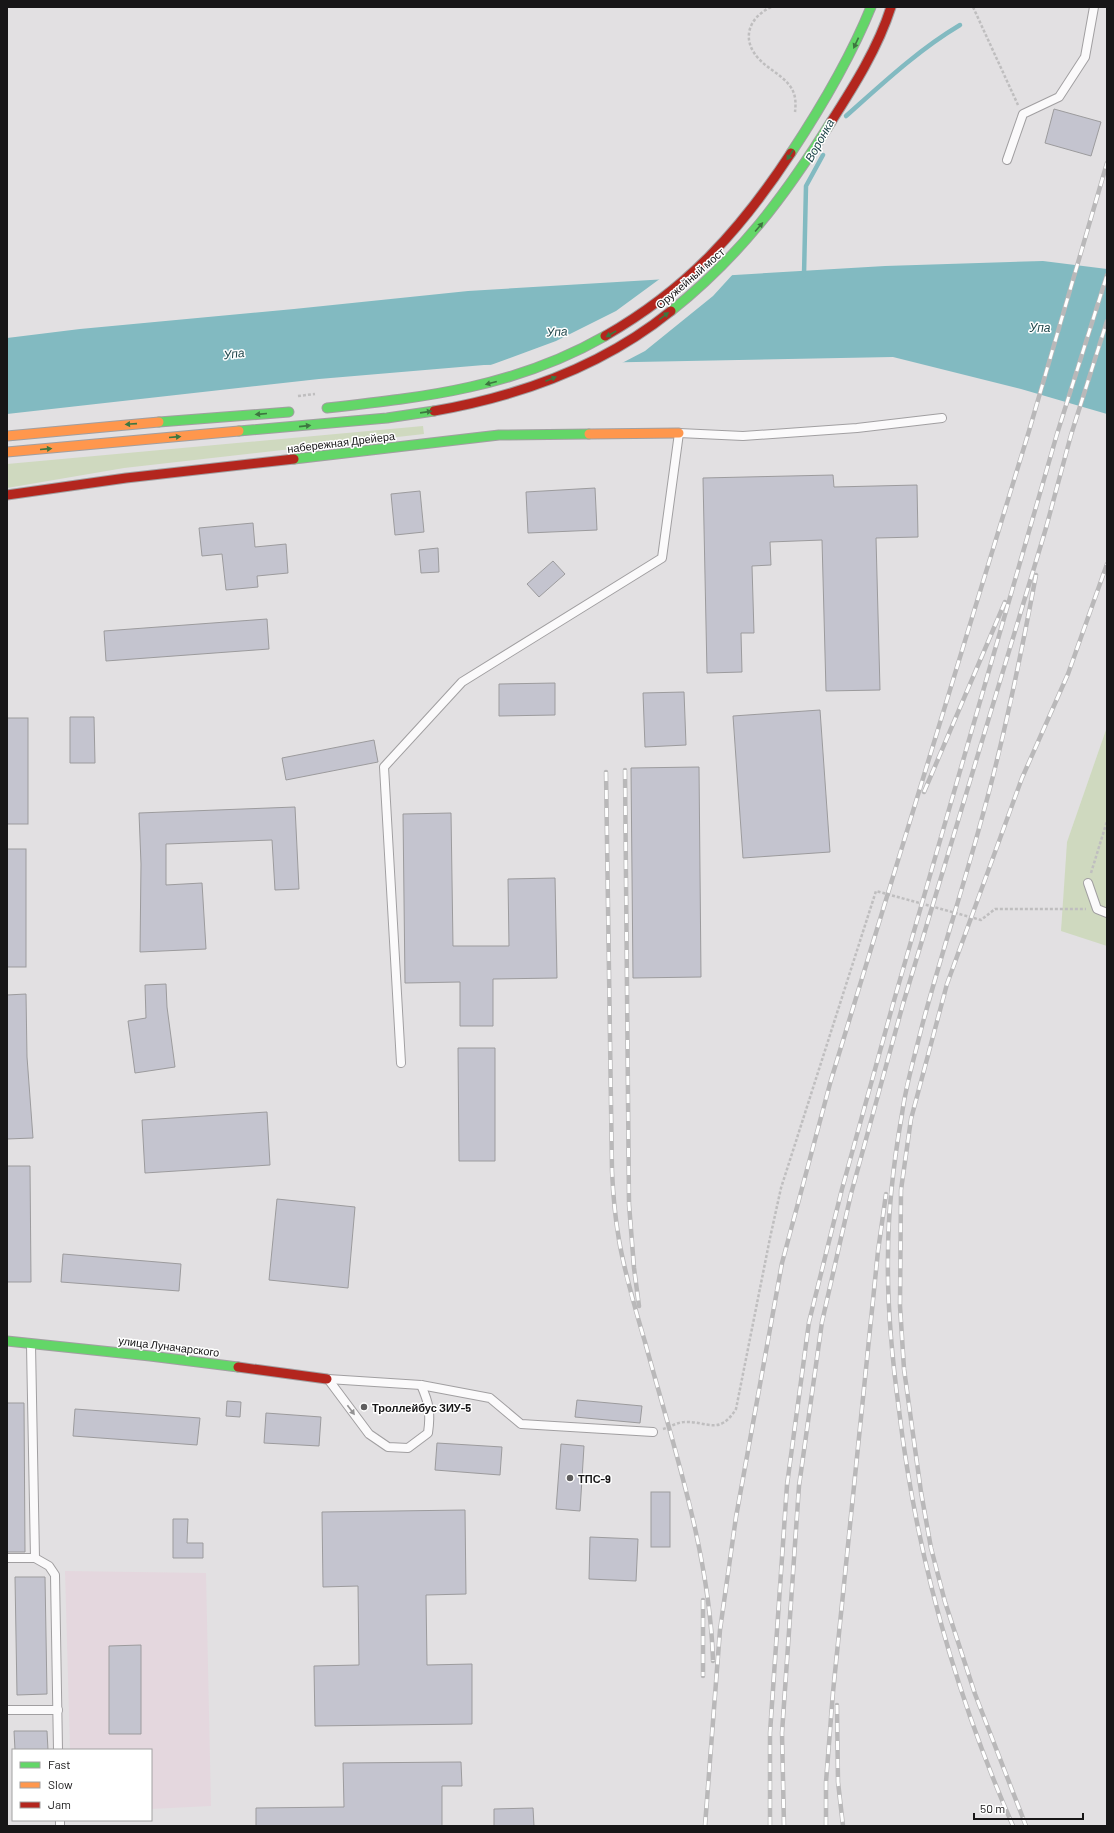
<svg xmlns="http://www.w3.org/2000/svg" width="1114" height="1833" font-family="Barlow,sans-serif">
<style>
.education{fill:#e4d7de}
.green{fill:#cfd9bf}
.water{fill:#82bac1}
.pier{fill:#e2e0e2}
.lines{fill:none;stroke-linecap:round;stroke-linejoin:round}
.stream{stroke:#82bac1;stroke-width:4.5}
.building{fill:#c4c4cf;stroke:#9c9b9d}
.lane-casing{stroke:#a19fa1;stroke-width:10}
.fast-casing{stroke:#a19fa1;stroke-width:11}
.slow-casing{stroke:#a19fa1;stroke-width:11}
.jam-casing{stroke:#a19fa1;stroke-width:11}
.path{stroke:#bfbebf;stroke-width:2.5;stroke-dasharray:3 2;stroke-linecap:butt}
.lane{stroke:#fbfafb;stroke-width:8}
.fast{stroke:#63d668;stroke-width:9}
.slow{stroke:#ff974d;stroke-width:9}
.jam{stroke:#b3261e;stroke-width:9}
.rail-casing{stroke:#b9b8b9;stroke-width:4.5}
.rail{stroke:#fff;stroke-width:3;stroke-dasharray:9;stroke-linecap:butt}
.oneway{fill:#3d7640}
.oneway2{fill:#949394}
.poi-dot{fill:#5e5d5e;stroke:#fff;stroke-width:1.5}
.labels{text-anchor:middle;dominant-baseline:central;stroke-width:3;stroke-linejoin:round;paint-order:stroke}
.street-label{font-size:11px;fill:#171617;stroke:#fff}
.poi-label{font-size:11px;font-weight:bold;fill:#171617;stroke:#fff;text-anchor:start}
.water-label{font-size:12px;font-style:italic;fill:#21474b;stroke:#fff}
</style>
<rect width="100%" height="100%" fill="#e2e0e2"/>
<polygon class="education" points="65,1571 206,1573 211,1806 151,1809 151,1750 70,1750"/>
<g class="green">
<polygon points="423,426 424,434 124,468 7,488 7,464"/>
<polygon points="1107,727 1107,946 1061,931 1067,842"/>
</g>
<polygon class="water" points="1043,261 1107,269 1107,414 1021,389 893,357 484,365 319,379 7,414 7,338 80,329 294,309 468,291 885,266"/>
<polygon class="pier" points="734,273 713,296 645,351 622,363 488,366 556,341 616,311 661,278"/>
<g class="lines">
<g class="stream">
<path d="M 846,116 C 882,84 918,50 960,25"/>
<polyline points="804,275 806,186 823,155"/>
</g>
</g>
<g class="building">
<polygon points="1054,109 1101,122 1091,156 1045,143"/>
<polygon points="833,475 834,487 917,485 918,537 876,538 880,690 826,691 822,540 770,542 771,565 752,566 754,633 741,633 742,672 707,673 703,478"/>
<polygon points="595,488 597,530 528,533 526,492"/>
<polygon points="420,491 424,532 395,535 391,494"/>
<polygon points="253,523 255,547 286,544 288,573 257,576 258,587 226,590 222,554 202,556 199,528"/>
<polygon points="438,548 439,572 421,573 419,550"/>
<polygon points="553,561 565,574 539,597 527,584"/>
<polygon points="267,619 269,649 106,661 104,631"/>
<polygon points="555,683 555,715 499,716 499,684"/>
<polygon points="684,692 686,745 645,747 643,693"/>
<polygon points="820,710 830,852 743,858 733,716"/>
<polygon points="70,717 94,717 95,763 70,763"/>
<rect x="7" y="718" width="21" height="106"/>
<polygon points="374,740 378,762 286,780 282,758"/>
<polygon points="699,767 701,977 633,978 631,768"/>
<polygon points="295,807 299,889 275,890 272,840 166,844 166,885 202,883 206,949 140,952 141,864 139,813"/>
<polygon points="451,813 453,946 509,946 508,879 555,878 557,978 493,979 493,1026 460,1026 460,982 405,983 403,814"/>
<rect x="7" y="849" width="19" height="118"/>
<polygon points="166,984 167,1007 175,1067 135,1073 128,1021 146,1018 145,985"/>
<polygon points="26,994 27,1057 33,1138 7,1139 7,995"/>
<polygon points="458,1048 495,1048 495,1161 459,1161"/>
<polygon points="267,1112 270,1165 145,1173 142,1120"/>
<polygon points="7,1166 30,1166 31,1282 7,1282"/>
<polygon points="277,1199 355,1207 348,1288 269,1280"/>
<polygon points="63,1254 181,1264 179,1291 61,1282"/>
<polygon points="577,1400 642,1406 640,1423 575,1417"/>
<polygon points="227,1401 241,1402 240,1417 226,1416"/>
<polygon points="7,1403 24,1403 25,1552 7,1552"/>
<polygon points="75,1409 200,1418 197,1445 73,1436"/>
<polygon points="266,1413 321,1417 319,1446 264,1443"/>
<polygon points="437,1443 502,1447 500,1475 435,1470"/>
<polygon points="561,1444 584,1446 580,1511 556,1509"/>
<rect x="651" y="1492" width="19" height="55"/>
<polygon points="465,1510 466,1594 426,1595 427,1665 472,1664 472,1724 315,1726 314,1666 359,1665 358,1586 323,1587 322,1512"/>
<polygon points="173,1519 188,1519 187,1543 203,1543 203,1558 173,1558"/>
<polygon points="590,1537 638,1539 636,1581 589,1579"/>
<polygon points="15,1577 45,1577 47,1694 17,1695"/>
<polygon points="141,1645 141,1734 109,1734 109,1646"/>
<polygon points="14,1731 47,1731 48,1750 15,1750"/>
<polygon points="461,1762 462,1786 442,1786 442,1826 256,1826 256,1808 344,1807 343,1763"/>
<polygon points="533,1808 534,1826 494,1826 494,1809"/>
</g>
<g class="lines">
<defs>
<g id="lane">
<polyline points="1007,160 1023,114 1059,97 1085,57 1094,7"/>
<polyline points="1088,883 1097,909 1107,913"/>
<polyline points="401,1063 384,767 462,682 662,558 679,433 743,436 857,428 942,418"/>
<polyline points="31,1345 35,1558 49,1566 55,1575 58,1750"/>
<polyline points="328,1379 421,1385 490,1398 521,1424 653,1432"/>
<path d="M 328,1379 L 369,1434 L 388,1447 L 408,1448 L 428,1433 C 431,1412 429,1403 421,1385"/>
<polyline points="7,1558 35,1558"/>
<polyline points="7,1710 58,1710"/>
<polyline points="60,1820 60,1826"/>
</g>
<g id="fast">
<path d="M 791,153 C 822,106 850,59 871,7"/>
<path d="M 671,311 C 740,256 785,196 831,122"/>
<path d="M 327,408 C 427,397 516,387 605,336"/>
<polyline points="159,422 289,412"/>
<polyline points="239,431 387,418 434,411"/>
<polyline points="294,459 499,435 589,434"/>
<polyline points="7,1341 150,1356 238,1367"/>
</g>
<g id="slow">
<polyline points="589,434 679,433"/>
<polyline points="7,436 159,422"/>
<polyline points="7,452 239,431"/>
</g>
<g id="jam">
<path d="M 831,122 C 854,86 878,48 891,7"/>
<path d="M 605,336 C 687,289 740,231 791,153"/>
<path d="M 434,411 C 520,396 603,366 671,311"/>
<polyline points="7,495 126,478 294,459"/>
<polyline points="238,1367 327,1379"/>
</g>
</defs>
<use href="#lane" class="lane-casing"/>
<use href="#fast" class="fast-casing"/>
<use href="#slow" class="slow-casing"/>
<use href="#jam" class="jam-casing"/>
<g class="path">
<path d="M 771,7 C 748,18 741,40 759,59 C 768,69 782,75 790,86 C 796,94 796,103 795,112"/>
<polyline points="973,7 1018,105"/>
<polyline points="298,396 315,394"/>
<polyline points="1091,873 1107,821"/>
<path d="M 663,1429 C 670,1427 678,1422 684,1422 C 708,1421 719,1436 736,1409 L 770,1238 L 781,1188 L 876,891 L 981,920 L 995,909 L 1086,909"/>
</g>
<use href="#lane" class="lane"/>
<use href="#fast" class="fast"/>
<use href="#slow" class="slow"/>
<use href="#jam" class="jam"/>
<defs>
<g id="rail">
<polyline points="625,770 629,1204 634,1268 639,1306"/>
<path d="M 606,772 L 612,1171 C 613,1194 615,1217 619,1240 C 625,1275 635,1308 645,1342 C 673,1445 710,1554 713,1661"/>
<polyline points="924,792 1005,602"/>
<polyline points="703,1600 703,1676"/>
<polyline points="837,1705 838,1782 843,1826"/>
<polyline points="705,1826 720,1630 736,1517 782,1263 831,1080 1029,431 1107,163"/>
<polyline points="770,1826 770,1733 787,1485 809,1322 842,1189 893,1004 1057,434 1107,275"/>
<polyline points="784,1826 782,1733 799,1486 822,1322 851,1194 903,1004 1046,528 1071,435 1107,321"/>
<polyline points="826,1826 826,1782 833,1692 878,1251 886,1194"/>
<path d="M 1013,1826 C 955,1693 916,1553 899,1410 C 892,1358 887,1307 888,1255 C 888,1208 894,1160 902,1114 C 906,1084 915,1055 922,1026 C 941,955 964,885 983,814 C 1005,735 1021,655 1036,575"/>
<polyline points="1026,1826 975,1694 945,1602 931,1548 921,1492 904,1369 900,1306 901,1190 911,1119 947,984 1022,778 1068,674 1107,564"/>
</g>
</defs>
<use href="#rail" class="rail-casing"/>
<use href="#rail" class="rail"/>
</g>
<defs><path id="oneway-solid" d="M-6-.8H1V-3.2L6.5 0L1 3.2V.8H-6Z"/></defs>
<g class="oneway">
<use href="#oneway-solid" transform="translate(856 43) rotate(115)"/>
<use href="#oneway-solid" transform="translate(790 155) rotate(123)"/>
<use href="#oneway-solid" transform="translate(759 227) rotate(-49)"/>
<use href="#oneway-solid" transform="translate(664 316) rotate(-37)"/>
<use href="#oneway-solid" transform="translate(611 334) rotate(150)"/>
<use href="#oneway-solid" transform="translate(551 379) rotate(-22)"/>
<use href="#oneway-solid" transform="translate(491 383) rotate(165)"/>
<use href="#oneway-solid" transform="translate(426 412) rotate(-8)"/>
<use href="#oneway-solid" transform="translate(261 414) rotate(175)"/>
<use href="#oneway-solid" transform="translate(131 424) rotate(176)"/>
<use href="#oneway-solid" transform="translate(305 426) rotate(-6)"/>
<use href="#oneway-solid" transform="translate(175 437) rotate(-5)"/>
<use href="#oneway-solid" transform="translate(46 449) rotate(-5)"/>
</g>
<use class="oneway2" href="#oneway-solid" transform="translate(351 1410) rotate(53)"/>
<g class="poi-dot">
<circle cx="364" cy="1407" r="4"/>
<circle cx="570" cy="1478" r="4"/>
</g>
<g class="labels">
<g class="street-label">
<text transform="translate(690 278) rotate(-41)">Оружейный мост</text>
<text transform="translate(341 442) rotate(-7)">набережная Дрейера</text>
<text transform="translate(169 1346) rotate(7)">улица Луначарского</text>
</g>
<g class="poi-label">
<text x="372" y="1407">Троллейбус ЗИУ-5</text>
<text x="578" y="1478">ТПС-9</text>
</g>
<g class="water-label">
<text transform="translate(819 140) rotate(-61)">Воронка</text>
<text x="1040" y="327">Упа</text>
<text transform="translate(557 331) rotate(-3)">Упа</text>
<text transform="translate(234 353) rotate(-7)">Упа</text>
</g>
</g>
<rect width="1114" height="1833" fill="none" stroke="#171617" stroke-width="16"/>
<rect x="12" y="1749" width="140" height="72" fill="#ffffff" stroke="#a2a2a2"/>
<rect x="20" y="1762" width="20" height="6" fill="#63d668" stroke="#a2a2a2"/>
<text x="48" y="1769" font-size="12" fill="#171617">Fast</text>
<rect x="20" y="1782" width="20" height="6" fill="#ff974d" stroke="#a2a2a2"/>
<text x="48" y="1789" font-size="12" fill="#171617">Slow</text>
<rect x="20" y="1802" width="20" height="6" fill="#b3261e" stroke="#a2a2a2"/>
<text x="48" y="1809" font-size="12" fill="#171617">Jam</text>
<path d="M974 1813v6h109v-6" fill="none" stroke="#171617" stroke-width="2"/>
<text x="980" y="1813" font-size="12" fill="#171617" stroke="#ffffff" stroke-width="3" paint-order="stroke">50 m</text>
</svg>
